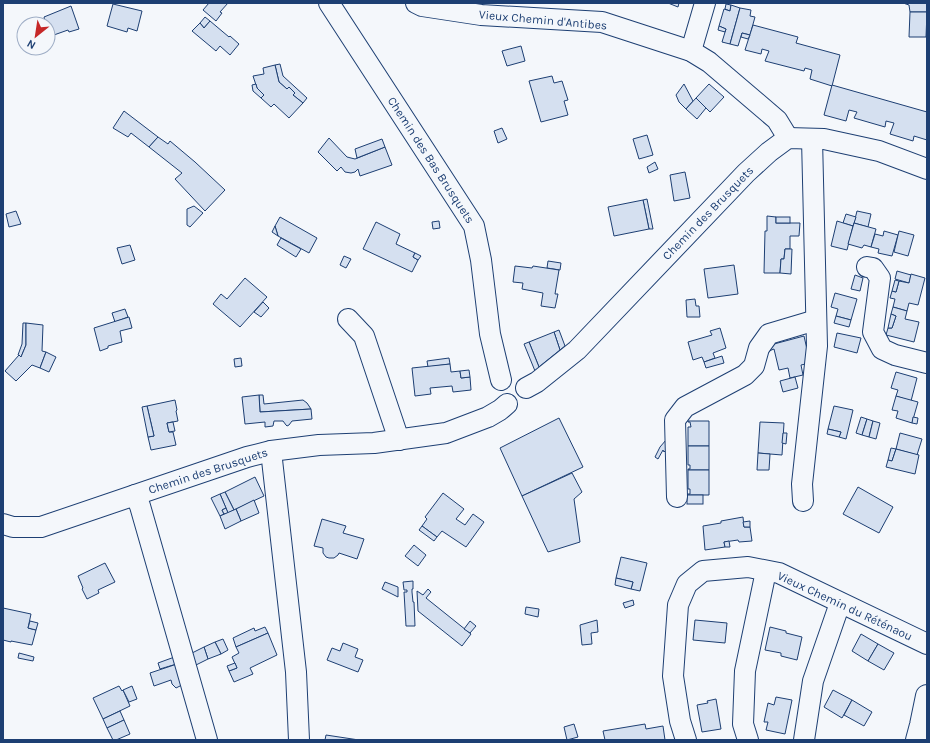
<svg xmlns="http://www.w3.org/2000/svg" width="930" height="743" font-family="Karla,sans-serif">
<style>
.building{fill:#d5e0f0;stroke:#1d3f73}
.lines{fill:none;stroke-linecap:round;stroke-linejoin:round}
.minor-casing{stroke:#1d3f73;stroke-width:22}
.major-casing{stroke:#1d3f73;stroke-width:24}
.minor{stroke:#f4f7fb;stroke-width:20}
.major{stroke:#f4f7fb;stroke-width:22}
.labels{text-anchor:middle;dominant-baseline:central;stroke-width:3;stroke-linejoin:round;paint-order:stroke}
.street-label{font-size:12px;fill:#1d3f73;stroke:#f4f7fb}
</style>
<rect width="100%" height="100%" fill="#f4f7fb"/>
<g class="building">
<polygon points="209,3 228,3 220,12 222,13 216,21 203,10"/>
<polygon points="668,3 679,3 678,7"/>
<polygon points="903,3 927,3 927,12 910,12 909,5"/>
<polygon points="113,4 142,11 137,31 128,28 127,32 107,26"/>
<polygon points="726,4 731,5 730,11 725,9"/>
<polygon points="731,5 740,8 730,44 722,42 726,29 719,26 724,9 730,11"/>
<polygon points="71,6 79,29 69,32 68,30 51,36 48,29 48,24 46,24 44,17"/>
<polygon points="740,8 751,10 750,16 755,17 750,35 742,33 738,46 730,44"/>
<polygon points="910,12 927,12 926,37 909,37"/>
<polygon points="205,17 210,21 204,28 200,23"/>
<polygon points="210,21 229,37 230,36 239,44 230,55 220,46 216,51 192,31 200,23 204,28"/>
<polygon points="753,25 798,37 796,43 840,55 832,86 810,79 812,70 805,68 804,71 765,61 769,51 762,49 761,54 745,50"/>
<polygon points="719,26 726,29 725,32 718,30"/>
<polygon points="742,33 750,35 748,39 741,37"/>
<polygon points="521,46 525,61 507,66 502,51"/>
<polygon points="280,64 283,76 307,98 303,103 293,95 295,93 289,87 287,89 279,82 275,65"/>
<polygon points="275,65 279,82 287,89 289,87 295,93 293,95 303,103 289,118 274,104 271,107 261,98 264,95 257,88 253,76 264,74 263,68"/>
<polygon points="552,76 554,83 562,81 568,100 564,101 568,115 541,122 529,81"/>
<polygon points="256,84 257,88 264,95 261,98 253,91 252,85"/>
<polygon points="684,84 693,101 686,109 679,102 676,95"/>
<polygon points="709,84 724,97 710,112 696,98"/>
<polygon points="832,85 927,112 927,140 914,136 913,141 890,134 894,123 886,121 885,127 854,118 857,112 849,110 846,121 824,115"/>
<polygon points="696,98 706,108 697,119 686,109"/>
<polygon points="124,111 158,137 149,147 131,133 128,137 113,128"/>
<polygon points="502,128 507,139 498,143 494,131"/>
<polygon points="647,135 653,155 639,159 633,139"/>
<polygon points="158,137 168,144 170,141 195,162 225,190 205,211 175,179 182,173 149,147"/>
<polygon points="329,138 347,157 355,159 385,147 392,165 360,176 358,169 355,172 351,173 345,172 341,167 337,171 318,152"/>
<polygon points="382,139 385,147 357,158 355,149"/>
<polygon points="655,162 658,169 649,173 647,167"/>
<polygon points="685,172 690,198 674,201 670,175"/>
<polygon points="647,199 653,229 649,229 643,200"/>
<polygon points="643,200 649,229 614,236 608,207"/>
<polygon points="194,206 203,213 190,227 187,225 187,209"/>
<polygon points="16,211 21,224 9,227 6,214"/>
<polygon points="857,211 871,214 868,227 854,223"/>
<polygon points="846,214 856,217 853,226 843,223"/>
<polygon points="767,216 776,217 776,223 800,223 799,236 790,236 790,249 785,249 784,259 781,259 780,273 764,273 765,231 767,231"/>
<polygon points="280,217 317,238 309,253 278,236 275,226"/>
<rect x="776" y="217" width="14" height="6"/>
<polygon points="439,221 440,228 433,229 432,222"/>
<polygon points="837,221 853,226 847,250 831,246"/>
<polygon points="376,222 400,234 396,244 415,253 413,257 418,260 412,272 363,249"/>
<polygon points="854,223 876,229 871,247 864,245 862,248 848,244"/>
<polygon points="275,226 278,236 272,232"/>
<polygon points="884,231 898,235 892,256 878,253 879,249 871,247 875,234 883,236"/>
<polygon points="899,231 914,235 908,256 894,252"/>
<polygon points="281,238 301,249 296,257 277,245"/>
<polygon points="130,245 135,260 122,264 117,248"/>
<polygon points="785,249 792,249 791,274 780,273 781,259 784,259"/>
<polygon points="415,253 421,256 418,260 413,257"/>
<polygon points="344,256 351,259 346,268 340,265"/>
<polygon points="548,261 561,263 560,270 547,268"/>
<polygon points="734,265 738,294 708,298 704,269"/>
<polygon points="515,266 532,268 533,266 559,270 555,294 558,294 555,308 541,306 543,293 522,289 523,283 513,282"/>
<polygon points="897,271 911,275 909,283 895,279"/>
<polygon points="911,274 925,278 918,305 909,303 907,311 893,307 895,299 890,298 892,291 896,292 899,281 909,283"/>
<polygon points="855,275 863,278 860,291 851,289"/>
<polygon points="245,278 267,297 240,327 213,304 221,294 227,299"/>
<polygon points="895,280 899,281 896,292 892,291"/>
<polygon points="835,293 857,299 851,320 836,316 838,309 831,307"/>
<polygon points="695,299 696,306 699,306 700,317 687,317 686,300"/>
<polygon points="263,302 269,308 261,317 254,312"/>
<polygon points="893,307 907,311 905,319 919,322 914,342 886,335 888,328 892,328 896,316 891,314"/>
<polygon points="125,309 128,317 115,322 112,313"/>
<polygon points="891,314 896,316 892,328 888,328"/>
<polygon points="836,316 851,320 849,327 834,323"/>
<polygon points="129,317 132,328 120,331 122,342 108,346 108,348 100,351 94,328"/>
<polygon points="23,323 26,323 26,345 21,357 18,355 22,344"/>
<polygon points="26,323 43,325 42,351 46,352 40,368 32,365 16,381 5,371 19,355 21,357 26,345"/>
<polygon points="720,328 726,348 713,353 715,358 704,362 702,357 693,360 688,342 712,335 710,331"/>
<polygon points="559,330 565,346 560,350 554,332"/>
<polygon points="554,332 560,350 539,367 529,342"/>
<polygon points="837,333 861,338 857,353 834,347"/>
<polygon points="804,336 810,363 801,365 803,375 790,378 788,368 779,370 774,349 769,351 768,347 774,345 774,344"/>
<polygon points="529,342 539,367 535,371 524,344"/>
<polygon points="46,352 56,357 49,372 40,368"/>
<polygon points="722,356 724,363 706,368 704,362"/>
<polygon points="241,358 242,366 235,367 234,359"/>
<polygon points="449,358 450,364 428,367 427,361"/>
<polygon points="450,364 451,372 460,371 461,378 470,377 471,390 453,392 452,386 430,388 431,394 415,396 412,368"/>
<polygon points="469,370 470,377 461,378 460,371"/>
<polygon points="896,372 917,378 911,401 896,396 898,390 891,388"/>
<polygon points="795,377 798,388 783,392 780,381"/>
<polygon points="259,395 263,395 264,404 303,400 307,403 311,409 260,412"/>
<polygon points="259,395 260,412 311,409 312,419 292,421 289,425 287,426 286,425 283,421 274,421 273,426 265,427 265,422 245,424 242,397"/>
<polygon points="896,396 918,402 912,423 896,418 898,411 892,410"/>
<polygon points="175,400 177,410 176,411 178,421 167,423 169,432 173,432 176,445 151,450 148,437 154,436 147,406"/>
<polygon points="147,406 154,436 148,437 142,407"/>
<polygon points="834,406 853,410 846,439 839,437 841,432 828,429"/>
<polygon points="861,417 867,419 862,435 856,433"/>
<polygon points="913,417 918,418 917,424 912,423"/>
<polygon points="559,418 583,467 522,496 500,448"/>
<polygon points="867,419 873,421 869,437 862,435"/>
<polygon points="688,421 709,421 709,446 688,446 688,427 691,427 690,422 688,422"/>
<polygon points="873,421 880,423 876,439 869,437"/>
<polygon points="173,422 175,431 169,432 167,423"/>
<polygon points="760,422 784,423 782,455 758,453"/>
<polygon points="828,429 841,432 839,437 827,434"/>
<polygon points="783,433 787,433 786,444 782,443"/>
<polygon points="900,433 922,439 917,455 896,449"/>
<polygon points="666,440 668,448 664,452 663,450 658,459 655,457 660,447"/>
<polygon points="688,446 709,446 709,470 688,470 688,469 690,469 690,465 688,465"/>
<polygon points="891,448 896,449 892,461 888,460"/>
<polygon points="896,449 919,455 915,474 886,467 888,460 892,461"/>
<polygon points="758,453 770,454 769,470 757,470"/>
<polygon points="688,470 709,470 709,495 687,495 687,494 690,494 690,489 688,489"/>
<polygon points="572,473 582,492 574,499 580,542 548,552 522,496"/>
<polygon points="255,477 264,496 234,510 225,492"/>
<polygon points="858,487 893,507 879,533 843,514"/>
<polygon points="225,492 234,510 228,513 220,494"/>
<polygon points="443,493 464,509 456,519 465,525 473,514 484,522 466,547 442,531 437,537 422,526 427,519 425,517"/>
<polygon points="220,494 226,508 222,510 224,514 220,516 211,498"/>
<rect x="687" y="495" width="16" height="9"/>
<polygon points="254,500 259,513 241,521 236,509"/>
<polygon points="226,508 228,513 224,514 222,510"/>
<polygon points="236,509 241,521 225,529 220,516"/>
<polygon points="743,517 744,527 750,527 752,541 739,542 738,540 724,542 725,547 705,550 703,526 721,523 721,521"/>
<polygon points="322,519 346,526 343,533 364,539 357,559 339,553 338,555 334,558 329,558 326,557 323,553 323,548 314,546"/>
<polygon points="750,521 750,527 744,527 743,522"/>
<polygon points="422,526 437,537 434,541 419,530"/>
<polygon points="729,541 730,547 725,547 724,542"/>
<polygon points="414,545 426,555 418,566 405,556"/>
<polygon points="621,557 647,563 640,591 631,589 633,582 616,578"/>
<polygon points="105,563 115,582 98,590 99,593 87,599 82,589 83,588 78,576"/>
<polygon points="616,578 633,582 631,589 615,585"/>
<polygon points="413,581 413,589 412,589 412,592 413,602 414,602 415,626 406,626 404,592 407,592 407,590 404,590 403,582"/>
<polygon points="385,582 398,587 398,597 382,589"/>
<polygon points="428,589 431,592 426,598 471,634 462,646 418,611 417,591 423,595"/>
<polygon points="633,600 634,605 625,608 623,603"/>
<polygon points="526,607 539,609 538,617 525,614"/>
<polygon points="3,608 31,614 28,628 36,630 32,645 11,641 11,642 3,640"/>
<polygon points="597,620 598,632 591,633 592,644 582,645 580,625"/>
<polygon points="695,620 727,623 725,643 693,640"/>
<polygon points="30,621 38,623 36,630 28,628"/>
<polygon points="470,621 476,626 470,633 464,629"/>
<polygon points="265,627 268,633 236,647 233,638 254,628 255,631"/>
<polygon points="770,627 786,631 786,633 802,637 797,660 781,656 781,653 765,650"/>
<polygon points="268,633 277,655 250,668 253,674 234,682 229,671 237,668 232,657 239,653 236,647"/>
<polygon points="861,634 878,644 868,661 852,651"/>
<polygon points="223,639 228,650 221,654 215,642"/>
<polygon points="215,642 221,654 208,659 204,647"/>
<polygon points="343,643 358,649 355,657 363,660 358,672 327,660 332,648 340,651"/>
<polygon points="878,644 894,653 884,670 868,661"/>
<polygon points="204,647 208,659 196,665 192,653"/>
<polygon points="19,653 34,657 33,661 18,658"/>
<polygon points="180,655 183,662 160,669 158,663"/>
<polygon points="183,662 182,685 176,688 172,684 171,680 154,686 150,673"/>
<polygon points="235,663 237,668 229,671 227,666"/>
<polygon points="119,686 122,691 123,690 130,706 103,719 93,698"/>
<polygon points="132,686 137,699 129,702 123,690"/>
<polygon points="833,690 852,700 842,718 824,707"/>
<polygon points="776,697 792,700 785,734 766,730 768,722 764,722 768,703 774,705"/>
<polygon points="716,699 721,729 702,732 697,705 708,703 707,701"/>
<polygon points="852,700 872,712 864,726 844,715"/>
<polygon points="120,711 124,720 107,728 103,719"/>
<polygon points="124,720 130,734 116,740 113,740 107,728"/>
<polygon points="574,724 578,737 567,740 564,727"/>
<polygon points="645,724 646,729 663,726 665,740 605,740 603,731"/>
<polygon points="326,735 359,740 325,740"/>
</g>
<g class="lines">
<defs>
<g id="minor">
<polyline points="329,3 474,226 481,260 490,334 501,380"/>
<polyline points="416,3 422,6 481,15 602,22 691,51 709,62 777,120 788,138"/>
<polyline points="691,51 705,3"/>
<polyline points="867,267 873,268 880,278 873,332 882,349 895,355 927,363"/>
<polyline points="348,319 364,336 399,440"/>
<polyline points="526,388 537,382 577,350 746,173 769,152 788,138 824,139 879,151 927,169"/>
<polyline points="271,451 296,672 299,740"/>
<polyline points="135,495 140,506 207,740"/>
<polyline points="677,497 675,420 685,407 745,375 754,366 759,348 769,334 816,320"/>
<polyline points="803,501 802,484 817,346 812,139"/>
<polyline points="3,524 13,527 41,527 247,457 271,451 319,445 374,443 446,433 488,417 500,410 507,404"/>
<polyline points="686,740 680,721 673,676 678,605 687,584 703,571 748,567 779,573 927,644"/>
<polyline points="748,740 743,724 745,671 766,571"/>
<polyline points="804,740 813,681 840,603"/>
</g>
<polyline id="major" points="917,740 921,725 927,696"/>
</defs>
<use href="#minor" class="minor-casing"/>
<use href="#major" class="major-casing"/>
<use href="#minor" class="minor"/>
<use href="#major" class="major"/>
</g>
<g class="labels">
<g class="street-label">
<text transform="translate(543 20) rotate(5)">Vieux Chemin d'Antibes</text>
<text transform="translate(431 160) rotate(57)">Chemin des Bas Brusquets</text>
<text transform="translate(708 213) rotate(-46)">Chemin des Brusquets</text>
<text transform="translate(208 471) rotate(-18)">Chemin des Brusquets</text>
<text transform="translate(845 606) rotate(25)">Vieux Chemin du Réténaou</text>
</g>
</g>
<rect width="930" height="743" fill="none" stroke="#1d3f73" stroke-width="8"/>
<g transform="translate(36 36) rotate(210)"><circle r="19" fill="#f4f7fb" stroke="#9eadc5"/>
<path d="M0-3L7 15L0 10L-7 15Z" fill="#c62828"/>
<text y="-6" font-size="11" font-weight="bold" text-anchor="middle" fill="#1d3f73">N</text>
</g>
</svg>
